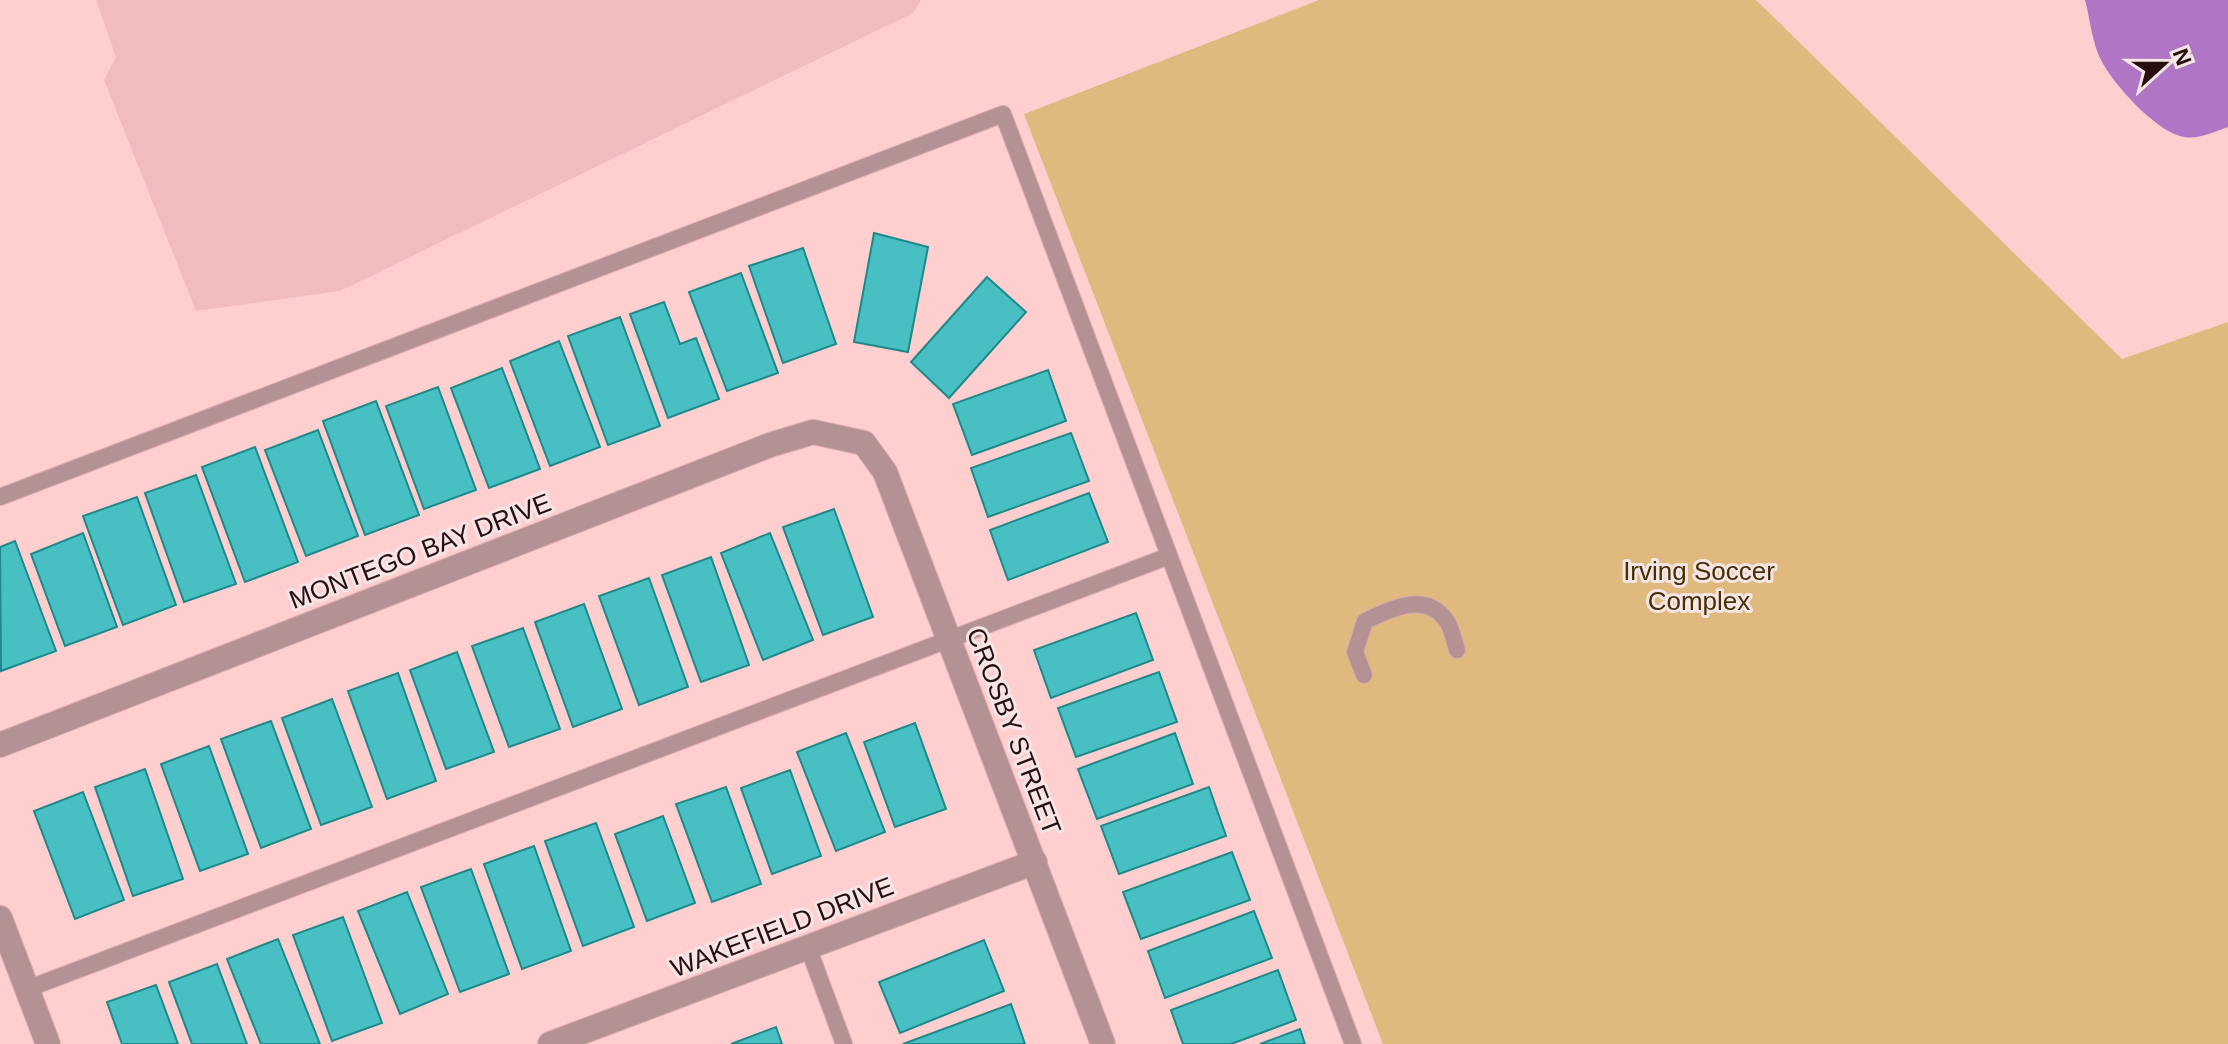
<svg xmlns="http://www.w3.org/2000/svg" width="2228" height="1044" font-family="Arial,sans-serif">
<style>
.built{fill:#f1bcbd}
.green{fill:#e0b97e}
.water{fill:#b075c5}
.building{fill:#48bfc2;stroke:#1d898b;stroke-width:2}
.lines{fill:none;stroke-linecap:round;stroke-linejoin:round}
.service-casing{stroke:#d8abad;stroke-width:18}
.minor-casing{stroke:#d8abad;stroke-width:26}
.service{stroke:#b49293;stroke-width:16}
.minor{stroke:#b49293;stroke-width:24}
.labels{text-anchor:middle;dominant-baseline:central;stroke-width:6;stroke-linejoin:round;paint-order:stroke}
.street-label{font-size:26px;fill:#290e10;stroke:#f5e5e5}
.park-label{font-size:26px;fill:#473006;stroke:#f5e5e5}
</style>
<rect width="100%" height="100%" fill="#ffcecf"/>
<polygon class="built" points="96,0 921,0 913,13 340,291 196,311 104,80 116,57"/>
<polygon class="green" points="1319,0 1756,0 2122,359 2228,322 2228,1044 1383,1044 1024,114"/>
<path class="water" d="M 2085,0 L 2228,0 L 2228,127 C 2215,132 2194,141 2180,136 C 2154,129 2113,84 2101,60 C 2092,43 2090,18 2085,0 Z"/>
<g class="building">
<polygon points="874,233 928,247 908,352 854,342"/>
<polygon points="803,248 836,344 783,363 749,266"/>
<polygon points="741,273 778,373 727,391 689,292"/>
<polygon points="987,277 1026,312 949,398 911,362"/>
<polygon points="664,302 680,344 696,338 719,399 668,418 630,314"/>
<polygon points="620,317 660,426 608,445 568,336"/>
<polygon points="559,341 600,447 550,466 510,361"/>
<polygon points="502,368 540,469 489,488 451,388"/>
<polygon points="1048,370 1066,421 972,455 953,404"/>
<polygon points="438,387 476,490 424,509 386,406"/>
<polygon points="376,401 419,515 365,535 323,421"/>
<polygon points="318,430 358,536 306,556 265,450"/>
<polygon points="1071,433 1089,481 988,517 971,468"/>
<polygon points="255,447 298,562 245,582 202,467"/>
<polygon points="196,475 236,584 184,602 145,493"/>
<polygon points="1089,493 1108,542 1008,580 990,530"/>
<polygon points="137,497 176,605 123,625 83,516"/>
<polygon points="834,509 873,617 823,635 783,527"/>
<polygon points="83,533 117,627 65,646 31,554"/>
<polygon points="770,533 813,640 763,660 721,553"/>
<polygon points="15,541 56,651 1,671 0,547"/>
<polygon points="711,557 749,665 701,682 662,575"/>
<polygon points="649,578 688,687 639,705 599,596"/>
<polygon points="584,604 622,709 573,727 535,622"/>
<polygon points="1136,613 1153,660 1051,698 1034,650"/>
<polygon points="523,628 560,729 509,747 472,646"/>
<polygon points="457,652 494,752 446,769 410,670"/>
<polygon points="1159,672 1177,722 1076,757 1058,708"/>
<polygon points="398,673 436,781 387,799 348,691"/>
<polygon points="332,699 372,807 321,825 282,718"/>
<polygon points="271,721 311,829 261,848 221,739"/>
<polygon points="915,723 946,809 895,827 864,742"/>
<polygon points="846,733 885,832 836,851 797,752"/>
<polygon points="1175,733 1193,784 1097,819 1078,769"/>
<polygon points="209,746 248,854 200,871 161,764"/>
<polygon points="145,769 183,879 133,896 95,787"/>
<polygon points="790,770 821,856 772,874 741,788"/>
<polygon points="726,787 761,884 712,902 676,804"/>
<polygon points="1209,787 1226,836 1119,874 1101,826"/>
<polygon points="83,792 124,900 75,919 34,811"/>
<polygon points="663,816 695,903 647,921 615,834"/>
<polygon points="596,823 634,927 583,946 545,841"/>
<polygon points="534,846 571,951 522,969 484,864"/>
<polygon points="1232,852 1250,900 1141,939 1123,892"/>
<polygon points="471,869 509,974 460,992 421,887"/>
<polygon points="407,892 448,994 400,1014 358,911"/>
<polygon points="1254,911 1272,958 1165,998 1148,951"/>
<polygon points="343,917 382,1023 332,1041 293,935"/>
<polygon points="278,939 320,1044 261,1044 227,959"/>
<polygon points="984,940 1004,991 900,1033 879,982"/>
<polygon points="217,964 247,1044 192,1044 169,982"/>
<polygon points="1278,970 1296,1020 1231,1044 1183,1044 1171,1010"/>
<polygon points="156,985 178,1044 122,1044 107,1002"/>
<polygon points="1011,1004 1025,1044 903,1044"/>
<polygon points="776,1027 782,1044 731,1044"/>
<polygon points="1300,1029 1305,1044 1260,1044"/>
</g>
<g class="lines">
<defs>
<g id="service">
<polyline points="0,497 1003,114 1353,1044"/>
<path d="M 1364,675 L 1355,652 L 1365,621 C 1391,609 1425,591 1446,620 C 1452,628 1454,641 1457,650"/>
<polyline points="808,947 844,1044"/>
<polyline points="27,989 1169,556"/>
</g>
<g id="minor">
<polyline points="0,745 770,445 813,432 864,443 885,472 1103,1044"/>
<polyline points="0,918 48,1044"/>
<polyline points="550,1044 1035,862"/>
</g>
</defs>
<use href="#service" class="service-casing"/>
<use href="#minor" class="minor-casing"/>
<use href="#service" class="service"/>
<use href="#minor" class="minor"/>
</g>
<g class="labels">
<g class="street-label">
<text transform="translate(420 551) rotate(-21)">MONTEGO BAY DRIVE</text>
<text transform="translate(1014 731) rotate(69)">CROSBY STREET</text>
<text transform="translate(782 927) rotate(-21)">WAKEFIELD DRIVE</text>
</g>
<g class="park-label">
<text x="1699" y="571">Irving Soccer<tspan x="1699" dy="30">Complex</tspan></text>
</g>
</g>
<g transform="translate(2164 64) rotate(69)" stroke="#f5e5e5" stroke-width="6" paint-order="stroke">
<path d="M0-6L14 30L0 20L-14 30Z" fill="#290e10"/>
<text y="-12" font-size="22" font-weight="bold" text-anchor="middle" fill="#290e10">N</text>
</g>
</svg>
